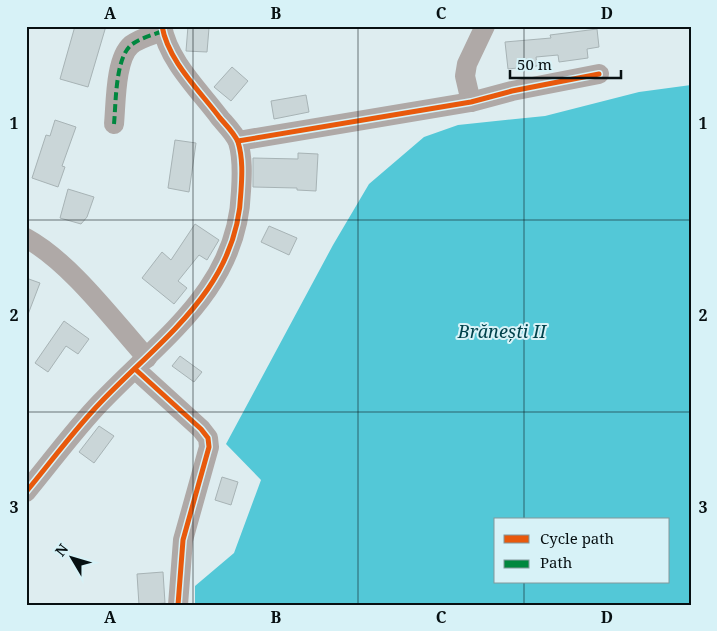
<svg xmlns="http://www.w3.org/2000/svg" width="717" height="631" font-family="'Noto Serif',serif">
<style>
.water{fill:#53c8d7;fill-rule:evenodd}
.building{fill:#cad6d8;stroke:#a7b3b5}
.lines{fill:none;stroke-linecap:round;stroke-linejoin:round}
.minor{stroke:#afa9a7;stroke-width:20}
.quiet{stroke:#00873e;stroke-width:4;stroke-dasharray:8 4;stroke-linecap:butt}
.cycleway-casing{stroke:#d7f2f7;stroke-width:8}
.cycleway{stroke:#e8590c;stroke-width:5}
.grid{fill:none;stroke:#071012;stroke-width:1;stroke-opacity:0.55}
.labels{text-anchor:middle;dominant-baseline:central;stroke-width:4;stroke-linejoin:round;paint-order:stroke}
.water-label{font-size:18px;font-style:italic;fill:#00424b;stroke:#d7f2f7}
.neatline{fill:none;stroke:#071012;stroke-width:2}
.grid-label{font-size:16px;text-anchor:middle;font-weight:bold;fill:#071012}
</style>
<rect width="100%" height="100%" fill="#deedf0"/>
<path class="water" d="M 691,85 L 691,605 L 195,605 L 195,586 L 234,553 L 261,480 L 226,444 L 333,245 L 369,184 L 424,137 L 458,125 L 545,116 L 639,92 ZM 496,520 L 668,520 L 668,582 L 496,582 Z"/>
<g class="building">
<polygon points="75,26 106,26 88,87 60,79"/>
<polygon points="188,26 209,28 207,52 186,51"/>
<polygon points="597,29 599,47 587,49 588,58 559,62 558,55 536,57 537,66 508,69 505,42 551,38 550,35"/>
<polygon points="232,67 248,81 231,101 214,87"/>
<polygon points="306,95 309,112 274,119 271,101"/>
<polygon points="55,120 76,127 62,166 65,167 58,187 32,178 46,135 50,136"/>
<polygon points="175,140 196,143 189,192 168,188"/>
<polygon points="298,153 318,154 316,191 297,190 297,188 253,187 253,158 298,159"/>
<polygon points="68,189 94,197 87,217 81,224 60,218"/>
<polygon points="195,224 219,240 207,260 199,255 178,281 187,288 174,304 142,278 162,252 171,260"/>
<polygon points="269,226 297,238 289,255 261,242"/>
<polygon points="26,278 40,283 27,317 26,317"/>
<polygon points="64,321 89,339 78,354 66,346 48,372 35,363"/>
<polygon points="180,356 202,372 194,382 172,366"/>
<polygon points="99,426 114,436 94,463 79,452"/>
<polygon points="222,477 238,482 231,505 215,500"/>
<polygon points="163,572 165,603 139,605 137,574"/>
</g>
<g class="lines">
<g class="minor">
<polyline points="471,102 465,76 467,64 485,26"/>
<path d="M 114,124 C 116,104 115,59 131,45 C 140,38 153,35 163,31"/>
<polyline points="238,141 471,102 512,91 599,74"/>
<path d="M 26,238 C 70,262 113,320 147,358"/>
<polyline points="135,369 201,429 208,438 209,447 183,540 178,605"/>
<path d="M 26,492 C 51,462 74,430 101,402 C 162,338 238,288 241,191 C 242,176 243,158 238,142 C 235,134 226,125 220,118 C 200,91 168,61 162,26"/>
</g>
<path class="quiet" d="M 114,124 C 116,104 115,59 131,45 C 140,38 153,35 163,31"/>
<defs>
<g id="cycleway">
<polyline points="238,141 471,102 512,91 599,74"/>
<polyline points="135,369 201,429 208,438 209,447 183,540 178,605"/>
<path d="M 26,492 C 51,462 74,430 101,402 C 162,338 238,288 241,191 C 242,176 243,158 238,142 C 235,134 226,125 220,118 C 200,91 168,61 162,26"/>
</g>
</defs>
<use href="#cycleway" class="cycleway-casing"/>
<use href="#cycleway" class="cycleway"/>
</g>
<path class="grid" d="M 193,26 L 193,605M 358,26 L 358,605M 524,26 L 524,520M 26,220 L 691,220M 26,412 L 691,412M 524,582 L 524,605"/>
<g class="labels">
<g class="water-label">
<text x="502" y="331">Brănești II</text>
</g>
</g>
<rect width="717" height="631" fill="none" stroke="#d7f2f7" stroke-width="55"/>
<rect x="494" y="518" width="175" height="65" fill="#d7f2f7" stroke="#84989b"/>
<rect x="504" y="535" width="25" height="8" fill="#e8590c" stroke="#84989b"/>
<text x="540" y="544" font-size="15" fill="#071012">Cycle path</text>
<rect x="504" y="560" width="25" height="8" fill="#00873e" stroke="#84989b"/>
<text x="540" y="568" font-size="15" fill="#071012">Path</text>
<g transform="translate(72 558) rotate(308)" stroke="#d7f2f7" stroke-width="4" paint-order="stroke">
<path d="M0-4L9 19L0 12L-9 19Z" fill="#071012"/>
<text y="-8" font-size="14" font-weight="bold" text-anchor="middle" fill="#071012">N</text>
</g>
<path d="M510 70v8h111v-8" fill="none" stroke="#071012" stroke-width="2.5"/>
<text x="517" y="70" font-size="15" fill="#071012" stroke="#d7f2f7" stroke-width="4" paint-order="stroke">50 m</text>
<rect x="28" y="28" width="662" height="576" class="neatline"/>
<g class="grid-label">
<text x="110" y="19">A</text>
<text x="276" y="19">B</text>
<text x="441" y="19">C</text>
<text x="607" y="19">D</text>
<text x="14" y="129">1</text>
<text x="703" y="129">1</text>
<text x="14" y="321">2</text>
<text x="703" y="321">2</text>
<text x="14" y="513">3</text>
<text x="703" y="513">3</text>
<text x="110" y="623">A</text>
<text x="276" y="623">B</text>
<text x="441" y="623">C</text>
<text x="607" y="623">D</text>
</g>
</svg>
